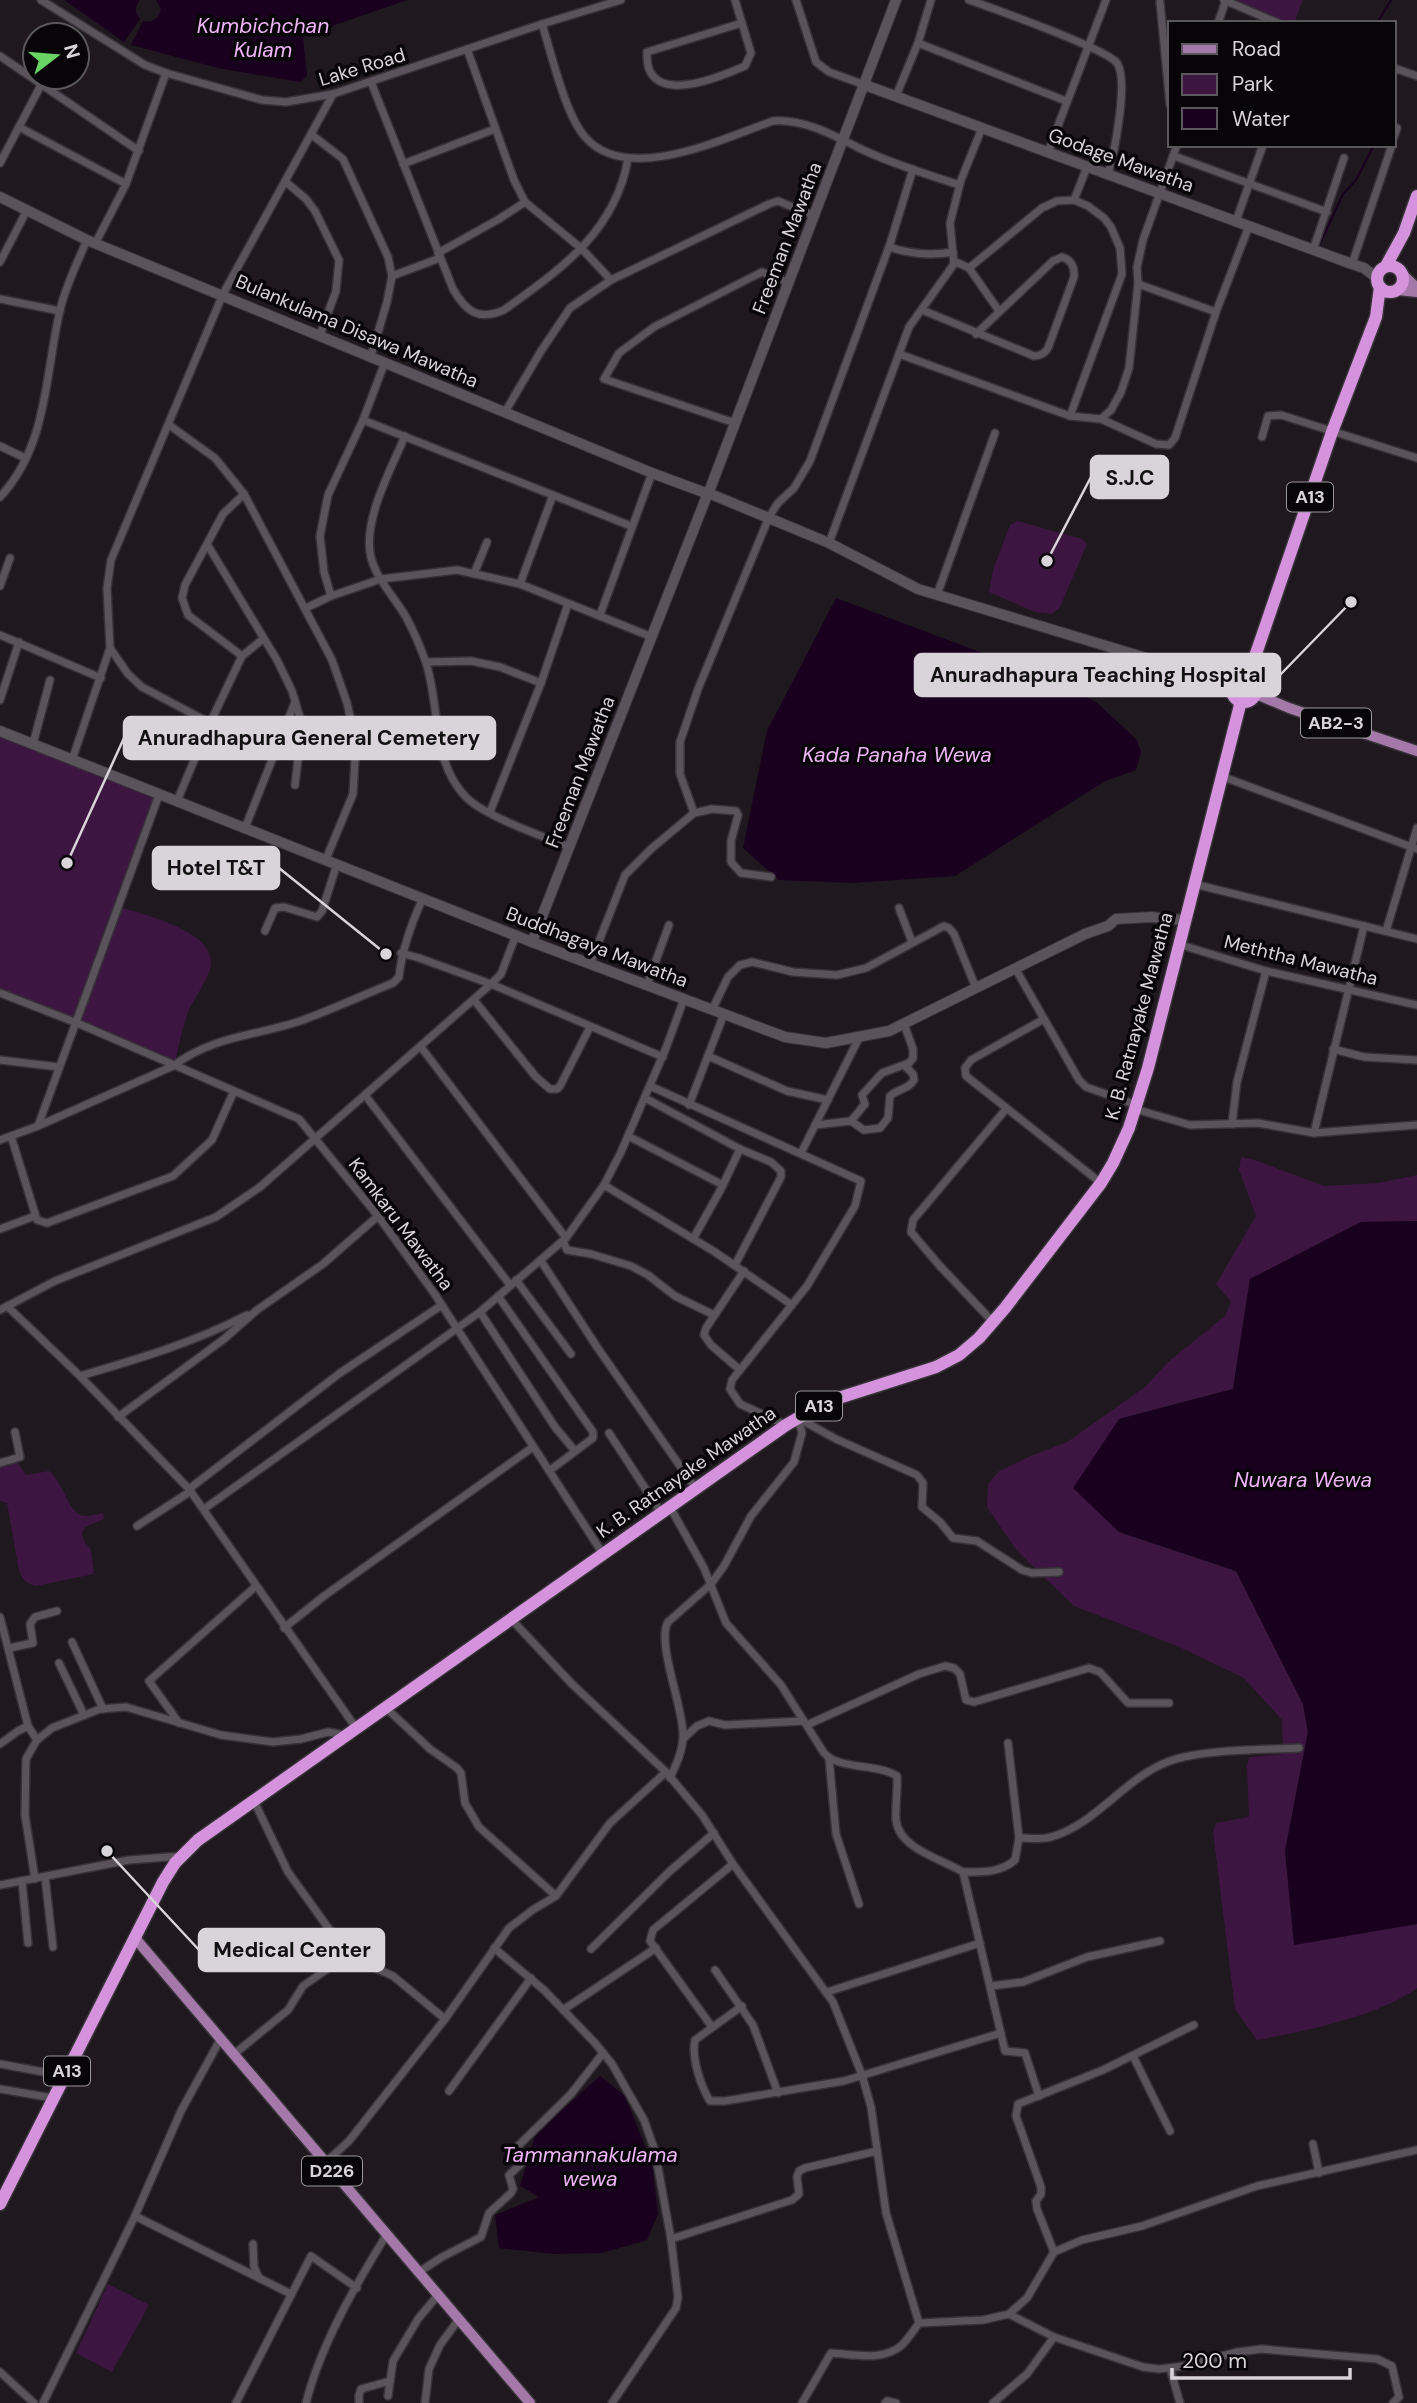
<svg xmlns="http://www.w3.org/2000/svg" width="1417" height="2403" font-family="'DM Sans',sans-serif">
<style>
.green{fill:#3c1641}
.water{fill:#19001e}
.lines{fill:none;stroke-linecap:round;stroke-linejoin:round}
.stream{stroke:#19001e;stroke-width:2}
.street-casing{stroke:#363237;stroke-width:10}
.secondary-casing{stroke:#363237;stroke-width:12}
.primary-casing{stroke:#363237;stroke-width:13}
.highway-casing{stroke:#363237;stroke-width:15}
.street{stroke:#5b535c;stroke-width:7}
.secondary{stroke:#5b535c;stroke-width:10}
.primary{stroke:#a479a9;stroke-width:10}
.highway{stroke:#d593dd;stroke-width:12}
.labels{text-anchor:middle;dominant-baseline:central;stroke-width:7;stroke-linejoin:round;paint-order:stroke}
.shield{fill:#070507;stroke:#9a969a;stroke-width:2}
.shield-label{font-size:18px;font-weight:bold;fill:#d9d4d9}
.street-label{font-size:19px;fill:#d9d4d9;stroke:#070507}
.water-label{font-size:21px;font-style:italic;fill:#f0b5f8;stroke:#070507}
.leader{fill:none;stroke:#d9d4d9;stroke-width:2.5}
.callout-dot{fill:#d9d4d9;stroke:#070507;stroke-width:2.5}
.callout{fill:#d9d4d9;stroke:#d9d4d9;stroke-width:2.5}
.callout-label{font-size:21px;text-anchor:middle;font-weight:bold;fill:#111}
</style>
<rect width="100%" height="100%" fill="#1f181f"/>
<g class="green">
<polygon points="1226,0 1303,0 1294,23 1278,23"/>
<polygon points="1018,521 1082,539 1087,544 1060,607 1052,614 1035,612 989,592 993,570 1010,525"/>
<path d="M 0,732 L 159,795 L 120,907 C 144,915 221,932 210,969 C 205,986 191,1001 186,1018 C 181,1033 178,1050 174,1066 L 0,994 Z"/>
<path d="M 1241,1157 L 1255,1160 L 1324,1186 L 1379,1183 L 1417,1175 L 1417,1221 L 1361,1222 L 1250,1279 L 1233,1389 L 1119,1419 L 1119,1532 L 1236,1571 L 1303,1704 L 1308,1732 L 1285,1851 L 1295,1944 L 1417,1924 L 1417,1988 C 1382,2015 1302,2032 1257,2040 L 1235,2009 L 1213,1832 L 1216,1823 L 1249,1817 L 1247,1766 L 1249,1757 L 1283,1754 L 1282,1720 L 1244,1678 L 1177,1646 L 1074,1606 L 1017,1551 L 987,1507 L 988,1484 L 999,1471 L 1033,1455 L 1067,1442 L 1145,1387 L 1168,1362 L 1225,1316 L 1231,1302 L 1216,1284 L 1256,1216 L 1239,1170 Z"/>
<path d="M 17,1462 L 26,1475 L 49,1471 C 64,1482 68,1515 85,1516 C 90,1516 97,1514 103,1513 L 104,1519 L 85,1527 L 82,1533 L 84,1541 L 91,1550 L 94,1574 L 36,1586 C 26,1584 23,1579 19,1571 L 7,1503 L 0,1501 L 0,1464 Z"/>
<polygon points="108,2284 149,2305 112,2372 76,2353"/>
</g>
<g class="water">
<path d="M 64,0 L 140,0 C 134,7 135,13 140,19 L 124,42 Z"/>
<polygon points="156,0 407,0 303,36 307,76 300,82 218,68 131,45 143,21 150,22 158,17 161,9"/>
<polygon points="836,598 1044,676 1096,702 1136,739 1141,752 1136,770 1105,781 955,876 852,883 779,880 743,848 767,731"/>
<polygon points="1417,1221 1417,1924 1294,1945 1285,1851 1308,1732 1303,1704 1236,1571 1119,1532 1073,1488 1119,1419 1233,1389 1250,1279 1361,1222"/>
<polygon points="600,2076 625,2096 652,2164 658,2214 647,2240 602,2253 555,2254 499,2248 495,2215 539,2197 520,2186 535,2136 553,2118"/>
</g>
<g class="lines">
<g class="stream">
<polyline points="1377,23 1391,0"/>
<polyline points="1319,246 1343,194 1356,180 1374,145"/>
</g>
<defs>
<g id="street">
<polyline points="41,0 145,65 166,73 262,100 286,102 333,94 542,24 621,0"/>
<path d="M 735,0 L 751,53 L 745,66 C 722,76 662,102 649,69 C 647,64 647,57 647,52 L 742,23"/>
<polyline points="796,0 816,62 829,72 865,85"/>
<path d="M 969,0 C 992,8 1107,49 1117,63 C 1129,81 1114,154 1108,174"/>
<polyline points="1224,0 1278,23"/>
<polyline points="1160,2 1170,105"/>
<polyline points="1218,23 1226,0"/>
<path d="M 542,24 C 552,55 565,115 586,138 C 628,185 724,138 773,121 C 803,118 835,136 861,149 C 892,164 927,174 959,185"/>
<polyline points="918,43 1066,101"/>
<polyline points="467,49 514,180 525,202 582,249 611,280"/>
<polyline points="0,56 139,151"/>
<polyline points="1394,68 1417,76"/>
<path d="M 371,82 L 453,289 C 466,312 479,321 504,310 C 561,269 615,232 628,159"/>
<polyline points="896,96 918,43 931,0"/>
<polyline points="19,127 126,184"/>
<polyline points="312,135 343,159 388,257 392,276 387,302 371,356"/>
<polyline points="1394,137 1397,128"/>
<polyline points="1048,152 1106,0"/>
<polyline points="1174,156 1327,212"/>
<polyline points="0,163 41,85"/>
<polyline points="403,164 495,129"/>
<polyline points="286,182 306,199 315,211 339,260 336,291 320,335"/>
<polyline points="1074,200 1087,167"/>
<polyline points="1236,221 1263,145"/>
<polyline points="96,242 126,184 166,73"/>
<path d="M 889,247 C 910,254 930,256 953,252"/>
<polyline points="1313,250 1344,158"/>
<polyline points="438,253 499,219 525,202"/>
<polyline points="954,261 969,268 999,311"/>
<polyline points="0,262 27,210"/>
<polyline points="1352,264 1392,145"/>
<polyline points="969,268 1042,208 1057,201 1074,200 1088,206 1104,218 1111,227 1120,248 1122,274 1070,416"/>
<polyline points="392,276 440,258"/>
<polyline points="1138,284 1216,312"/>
<polyline points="0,299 60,311"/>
<path d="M 922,310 L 1034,356 C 1040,356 1045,353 1048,348 L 1074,277 C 1075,268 1072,260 1062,257 L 1053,261 L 976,334"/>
<polyline points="899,354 1070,416 1101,419 1111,410 1121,392 1129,368 1138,284 1137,267 1143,240 1177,145"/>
<polyline points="505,412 541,351 570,308 611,280 769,204 778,201 815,216"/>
<polyline points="1101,419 1156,444 1169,445 1175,438 1216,312 1249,226"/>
<polyline points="363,420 631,526"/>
<polyline points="735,423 604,379 619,353 654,327 762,272 789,283"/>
<polyline points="169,425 215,458 244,494 332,660 347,703 356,743 353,794 326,859"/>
<path d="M 405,436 C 391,469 365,516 370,552 C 373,576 394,596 406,617 C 413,630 420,646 425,660 C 441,704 430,759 465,796 C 483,816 543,836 569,847"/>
<polyline points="1262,437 1268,416 1281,415 1417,458"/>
<polyline points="0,446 25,458"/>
<path d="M 0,497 C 48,446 45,374 60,310 C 66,285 77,263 87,240"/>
<polyline points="829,543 909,327 954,264 950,223 961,180 982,128"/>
<polyline points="207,544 277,660 292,691 302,724 295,785"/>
<polyline points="474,574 487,542"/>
<polyline points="520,584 553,495"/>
<polyline points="0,586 10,558"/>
<polyline points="937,595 995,433"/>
<polyline points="331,596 324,572 320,536 328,495 363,420 385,362"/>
<polyline points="306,608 331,596 381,579 457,570 520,584 652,637"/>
<polyline points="600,615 652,473"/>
<polyline points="0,635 101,678"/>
<polyline points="110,648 128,674 142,687 210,723"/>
<polyline points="242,656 188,615 182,598 185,585 223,514 244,494"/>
<polyline points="426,662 471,661 500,667 541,683"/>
<polyline points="0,700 19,642"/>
<polyline points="33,744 50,680"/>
<polyline points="72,760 110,648 107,588 111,560 223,294 333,94"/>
<polyline points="1221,776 1417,849"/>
<polyline points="177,801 210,723 242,656 263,639"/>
<polyline points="490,812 541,683 568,604"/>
<polyline points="694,813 712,809 736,811 738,815 731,841 731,862 741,873 771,877"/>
<polyline points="245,828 295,702"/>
<polyline points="1194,884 1417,939"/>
<polyline points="899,908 912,942"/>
<polyline points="265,931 275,908 284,907 317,917 322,911 337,864"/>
<polyline points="1386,931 1417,828"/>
<polyline points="1178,944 1266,971 1417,1005"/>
<polyline points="401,953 419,958 491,984 663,1057"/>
<polyline points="590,964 625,875 651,849 694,813 680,774 680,742 698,689 769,517 778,503 794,488 810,461 890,244 913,169"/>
<polyline points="1015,968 1079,1080 1086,1087 1137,1105"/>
<polyline points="647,985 669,925"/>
<polyline points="0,993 77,1023 299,1119 378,1216 434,1293 603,1554"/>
<polyline points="474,1000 536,1077 550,1089 557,1089 560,1086 590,1027"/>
<polyline points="712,1010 728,977 740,965 752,962 793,972 837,975 866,968 944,926 949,928 954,934 976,988"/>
<polyline points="1044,1019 971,1060 965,1068 966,1076 1101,1183"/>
<polyline points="421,1047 566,1238"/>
<polyline points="1333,1049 1364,1057 1417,1060"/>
<polyline points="708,1056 787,1091 828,1100"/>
<polyline points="0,1060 59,1067"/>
<polyline points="650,1086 861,1181 855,1206 807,1286 732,1380 730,1389 740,1404 786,1425"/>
<polyline points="365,1095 510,1285"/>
<polyline points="645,1098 740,1149 771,1162 781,1171 781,1177 735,1265"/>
<polyline points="689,1105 724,1014"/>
<polyline points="1135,1109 1190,1125 1258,1123 1314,1133 1417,1125"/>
<path d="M 851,1121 L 864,1130 L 880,1128 L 888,1118 L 890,1096 C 899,1088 908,1090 914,1080 L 913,1074 L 906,1067 L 913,1058 L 913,1049 L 904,1024"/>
<polyline points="1232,1124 1237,1082 1266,971"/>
<polyline points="815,1125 851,1121 865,1104 862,1095 882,1073 909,1063"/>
<path d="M 38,1126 L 173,1066 C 214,1035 258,1036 303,1020 C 333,1009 363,995 393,983 L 399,977 C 402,949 411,924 423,898"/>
<polyline points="1314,1133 1364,926"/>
<polyline points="11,1136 37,1220 47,1223 173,1176 212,1140 234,1091"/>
<polyline points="628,1136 723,1185"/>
<polyline points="0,1140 38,1126 159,795"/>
<polyline points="801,1153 860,1036"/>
<polyline points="604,1185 715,1252 792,1305"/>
<polyline points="0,1229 35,1216"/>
<polyline points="693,1239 721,1189 740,1149"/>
<polyline points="563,1241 567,1250 591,1254 631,1266 648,1275 675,1296 714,1315"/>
<polyline points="541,1261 597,1347 696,1489"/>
<polyline points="516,1280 571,1354"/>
<polyline points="498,1296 593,1432 593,1438 549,1471"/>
<polyline points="7,1306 80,1376 189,1489 356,1728"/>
<polyline points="0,1310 55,1281 216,1217 260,1187 491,984 501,974 516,935"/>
<polyline points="480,1312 555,1427 575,1451"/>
<polyline points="993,1322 939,1265 911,1232 913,1220 1006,1109"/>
<polyline points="740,1370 711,1345 704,1335 706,1328 744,1271"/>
<path d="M 80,1376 C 138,1359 193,1343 247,1315"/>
<polyline points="118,1417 224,1339 257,1310 323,1264 378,1216"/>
<polyline points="798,1418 836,1439 917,1475 923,1483 922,1507 940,1522 953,1538 977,1541 1022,1570 1032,1573 1059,1572"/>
<polyline points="609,1433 662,1514"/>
<polyline points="0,1463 20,1457 15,1432"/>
<polyline points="189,1489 340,1373 442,1305"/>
<path d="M 670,1507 L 704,1568 L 726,1623 L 781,1685 L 824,1753 C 839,1770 876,1763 897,1776 C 898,1791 895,1806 896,1820 C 899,1849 942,1859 963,1872"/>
<polyline points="204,1509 480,1312 566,1238 604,1185 621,1152 666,1048 684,999"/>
<polyline points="137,1526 191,1491"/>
<polyline points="0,1617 28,1726 37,1740"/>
<polyline points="511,1619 572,1684 666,1772 702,1815 733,1864 833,2002 862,2075 871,2107 886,2213 919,2323"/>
<polyline points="284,1628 324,1596 533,1447"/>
<polyline points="72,1642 103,1709"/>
<polyline points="9,1648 33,1643 30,1624 35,1617 57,1611"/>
<polyline points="59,1663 84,1715"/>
<polyline points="385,1707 430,1749 457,1768 461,1773 465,1803 479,1827 556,1896"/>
<polyline points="179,1723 149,1681 256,1586"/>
<polyline points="807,1725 919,1674 945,1666 954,1668 960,1674 966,1700 974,1702 1089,1668 1100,1672 1128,1703 1169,1703"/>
<polyline points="684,1738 697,1726 709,1721 725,1725 804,1721"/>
<polyline points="0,1744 18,1731 28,1726"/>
<polyline points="829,1758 836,1834 859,1904"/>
<path d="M 670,1778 C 676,1765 683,1750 683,1736 C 684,1708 656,1643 668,1622 L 711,1584 L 724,1566 L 751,1516 L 794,1462 L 802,1433 L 798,1418"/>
<polyline points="253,1799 288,1872 342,1947 355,1959 393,1976 445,2019"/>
<path d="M 1019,1838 C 1029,1838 1042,1840 1051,1837 C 1097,1824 1125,1777 1170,1761 C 1202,1749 1263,1750 1299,1748"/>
<polyline points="963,1872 1005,2051 1025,2053 1039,2096"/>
<path d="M 963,1872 C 982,1872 1000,1873 1015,1860 L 1019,1838 L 1008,1743"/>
<polyline points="45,1877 53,1947"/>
<polyline points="35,1879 25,1815 26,1759 37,1740 52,1728 100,1709 126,1707 221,1735 273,1742 301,1739 328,1732 345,1735"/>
<polyline points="22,1881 28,1943"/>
<polyline points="0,1885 129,1860 181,1856"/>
<polyline points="494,1948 544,1990 595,2043 612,2064 644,2120 655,2151 671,2239 678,2297 676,2308 612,2403"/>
<polyline points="591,1949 670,1871 714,1833"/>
<polyline points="715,1970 753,2025 778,2093"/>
<polyline points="991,1986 1023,1982 1087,1957 1160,1941"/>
<polyline points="827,1992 980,1943"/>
<path d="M 742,2006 L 695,2040 C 691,2057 701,2087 710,2101 L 725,2101 L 844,2081 L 1001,2033"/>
<polyline points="563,2010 656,1948"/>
<polyline points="712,2027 650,1941 653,1930 733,1864"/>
<polyline points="233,2055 288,2010 303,1986 349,1954"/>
<polyline points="1133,2056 1170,2131"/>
<polyline points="0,2064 65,2076"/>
<polyline points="0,2089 53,2098"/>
<polyline points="449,2091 531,1978"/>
<polyline points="1313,2144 1319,2173"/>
<polyline points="325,2163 349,2141 445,2019 509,1928 534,1909 556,1896 610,1823 666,1772"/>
<polyline points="135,2216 291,2294"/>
<polyline points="671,2239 792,2200 799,2194 797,2177 799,2171 805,2168 877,2151"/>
<polyline points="253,2244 254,2267 259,2278"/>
<polyline points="1054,2252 1037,2209 1036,2201 1041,2194 1041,2187 1016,2116 1018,2104 1103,2070 1194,2025"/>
<polyline points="419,2272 442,2257 481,2237 489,2213 511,2193 513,2189 509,2175 521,2164 518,2146 571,2094 603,2053"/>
<polyline points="1009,2314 1054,2337 1143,2367 1159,2369 1184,2366 1237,2352 1262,2349 1377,2359 1392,2366 1399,2397 1393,2403"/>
<polyline points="1170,2368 1180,2403"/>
<polyline points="0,2372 34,2403"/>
<polyline points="388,2396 393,2361 418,2319 438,2295"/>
<polyline points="43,2403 135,2216 181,2111 220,2040"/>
<polyline points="236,2403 311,2256 357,2288"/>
<path d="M 306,2403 C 321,2344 355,2286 387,2234"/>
<polyline points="359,2403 359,2395 361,2389 390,2381"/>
<polyline points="425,2403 429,2369 440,2345 459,2319"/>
<path d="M 802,2403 L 831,2353 C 853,2354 883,2362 902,2345 C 908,2339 914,2330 919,2323 L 983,2320 L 1009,2314 L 1027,2298 L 1054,2252 L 1082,2240 L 1142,2226 L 1257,2186 L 1417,2150"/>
<polyline points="885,2403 887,2401 896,2403"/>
<polyline points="993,2403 1027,2374 1054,2337"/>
</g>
<g id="secondary">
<polyline points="865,85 1352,264 1364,268 1377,278"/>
<polyline points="0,197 87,240 652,473 703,492"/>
<polyline points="710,489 896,0"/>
<polyline points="713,495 829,543 918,589 1232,684"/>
<polyline points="0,731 532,942 785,1037 826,1043 889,1031 1085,934 1108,926 1116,919 1151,917 1184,920"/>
<polyline points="532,942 706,498"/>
</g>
<g id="primary">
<polyline points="1403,275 1417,288"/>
<polyline points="1398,290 1417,292"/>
<polyline points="1256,694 1289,708 1417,751"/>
<polyline points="135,1938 530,2403"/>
</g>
<g id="highway">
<circle cx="1390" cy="279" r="13"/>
<polyline points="1386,266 1404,233 1417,196"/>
<polyline points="1248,677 1332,432 1376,317 1380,287"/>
<circle cx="1244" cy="690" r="12"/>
<polyline points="0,2204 163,1882 175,1863 198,1840 786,1425 826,1402 936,1367 959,1355 979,1338 1005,1308 1101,1183 1113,1163 1129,1128 1148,1068 1241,701"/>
</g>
</defs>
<use href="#street" class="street-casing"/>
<use href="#secondary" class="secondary-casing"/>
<use href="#primary" class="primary-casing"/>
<use href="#highway" class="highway-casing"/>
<use href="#street" class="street"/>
<use href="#secondary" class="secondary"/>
<use href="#primary" class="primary"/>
<use href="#highway" class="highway"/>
</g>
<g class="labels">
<g class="shield">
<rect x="1287" y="482.5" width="46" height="29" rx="5"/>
<rect x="1301" y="708.5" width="70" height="29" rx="5"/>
<rect x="796" y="1391.5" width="46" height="29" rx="5"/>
<rect x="44" y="2056.5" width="46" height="29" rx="5"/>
<rect x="302" y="2156.5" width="60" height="29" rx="5"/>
</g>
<g class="shield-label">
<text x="1310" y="497">A13</text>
<text x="1336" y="723">AB2-3</text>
<text x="819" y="1406">A13</text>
<text x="67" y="2071">A13</text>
<text x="332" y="2171">D226</text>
</g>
<g class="street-label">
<text transform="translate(362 67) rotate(-17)">Lake Road</text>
<text transform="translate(1121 160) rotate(20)">Godage Mawatha</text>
<text transform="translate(787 238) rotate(-69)">Freeman Mawatha</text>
<text transform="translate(357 331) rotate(23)">Bulankulama Disawa Mawatha</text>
<text transform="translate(580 772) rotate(-69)">Freeman Mawatha</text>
<text transform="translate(597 947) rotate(21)">Buddhagaya Mawatha</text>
<text transform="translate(1301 960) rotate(14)">Meththa Mawatha</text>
<text transform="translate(1139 1016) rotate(-75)">K. B. Ratnayake Mawatha</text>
<text transform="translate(401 1224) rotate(53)">Kamkaru Mawatha</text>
<text transform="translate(686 1472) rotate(-35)">K. B. Ratnayake Mawatha</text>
</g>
<g class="water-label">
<text x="263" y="26">Kumbichchan<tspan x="263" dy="24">Kulam</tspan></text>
<text x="897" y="755">Kada Panaha Wewa</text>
<text x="1303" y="1480">Nuwara Wewa</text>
<text x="590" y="2155">Tammannakulama<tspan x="590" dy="24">wewa</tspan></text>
</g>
</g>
<path class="leader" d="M1047 561L1091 477M1351 602L1280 675M67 863L124 738M386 954L279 868M107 1851L199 1950"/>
<g class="callout-dot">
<circle cx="1047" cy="561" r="7"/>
<circle cx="1351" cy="602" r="7"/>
<circle cx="67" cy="863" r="7"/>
<circle cx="386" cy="954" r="7"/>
<circle cx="107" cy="1851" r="7"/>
</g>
<g class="callout">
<rect x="1091" y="456" width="77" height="42" rx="7"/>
<rect x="915" y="654" width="365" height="42" rx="7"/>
<rect x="124" y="717" width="371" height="42" rx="7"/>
<rect x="153" y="847" width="126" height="42" rx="7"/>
<rect x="199" y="1929" width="185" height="42" rx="7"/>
</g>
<g class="callout-label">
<text x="1130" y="485">S.J.C</text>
<text x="1098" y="682">Anuradhapura Teaching Hospital</text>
<text x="309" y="745">Anuradhapura General Cemetery</text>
<text x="216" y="875">Hotel T&amp;T</text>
<text x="292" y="1957">Medical Center</text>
</g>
<rect x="1168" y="21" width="228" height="126" fill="#070507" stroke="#5b585b" stroke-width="2"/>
<rect x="1182" y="44" width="35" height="10" fill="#a479a9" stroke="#5b585b" stroke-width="2"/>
<text x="1232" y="56" font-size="21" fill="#d9d4d9">Road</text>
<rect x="1182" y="74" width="35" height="21" fill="#3c1641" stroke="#5b585b" stroke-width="2"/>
<text x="1232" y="91" font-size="21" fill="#d9d4d9">Park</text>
<rect x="1182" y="108" width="35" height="21" fill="#19001e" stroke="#5b585b" stroke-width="2"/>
<text x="1232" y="126" font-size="21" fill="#d9d4d9">Water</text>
<g transform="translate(56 56) rotate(74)"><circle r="33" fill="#070507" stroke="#5b585b" stroke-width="2"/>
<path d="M0-5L12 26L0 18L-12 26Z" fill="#69d464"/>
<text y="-10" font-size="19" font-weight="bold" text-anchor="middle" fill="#d9d4d9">N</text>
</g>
<path d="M1172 2368v10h178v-10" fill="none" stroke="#d9d4d9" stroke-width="3.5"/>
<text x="1182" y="2368" font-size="21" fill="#d9d4d9" stroke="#070507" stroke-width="5" paint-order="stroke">200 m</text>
</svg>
